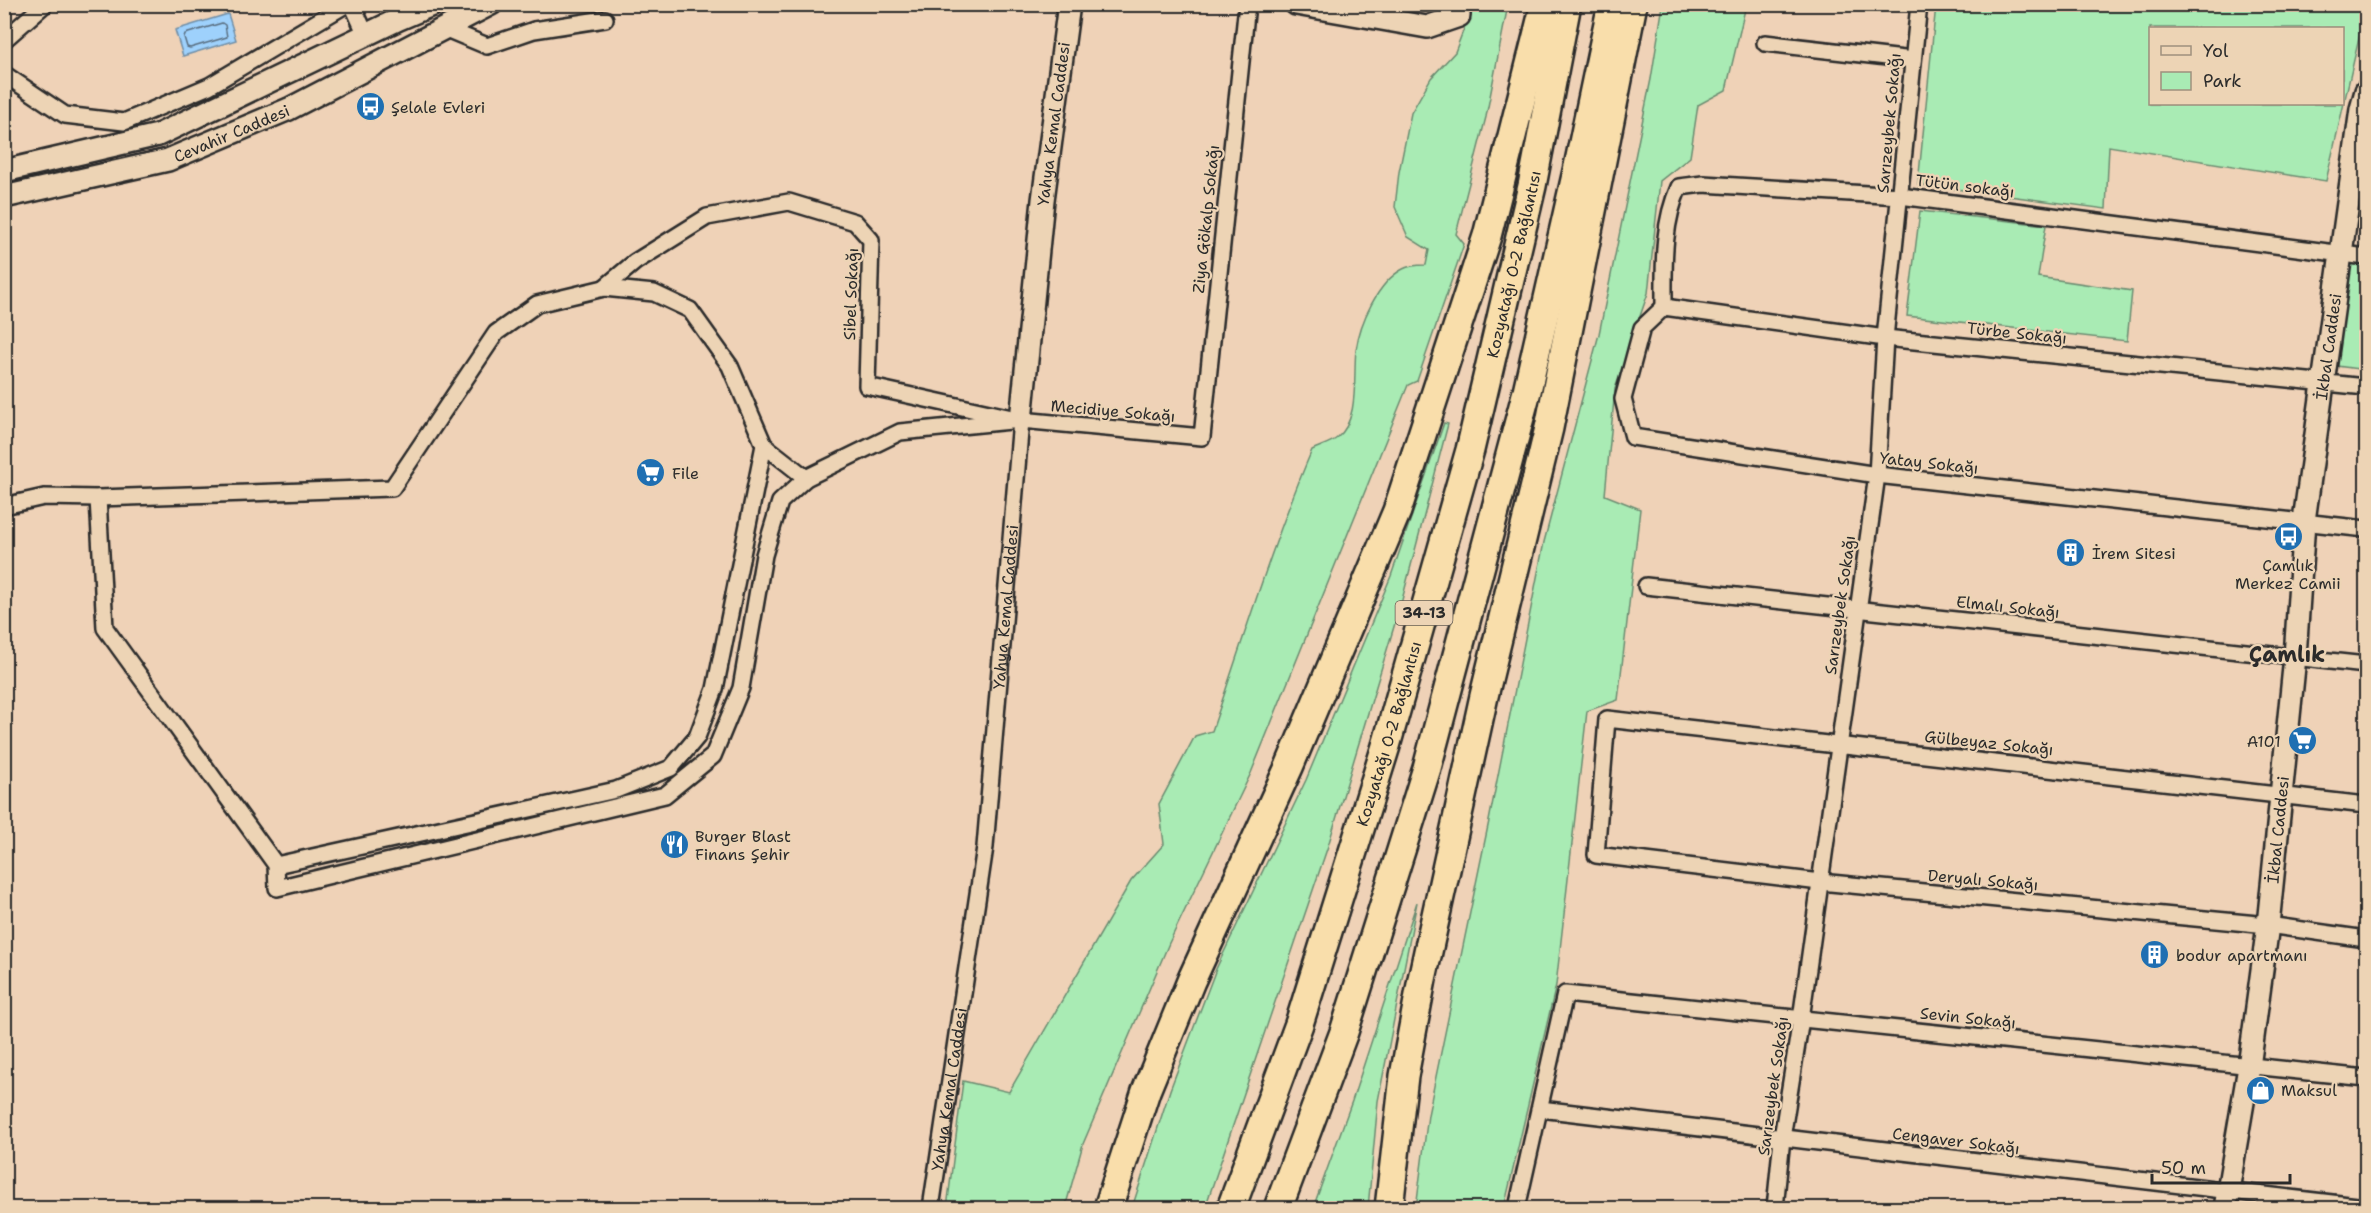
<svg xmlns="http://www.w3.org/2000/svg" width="2371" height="1213" font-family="'Shantell Sans',sans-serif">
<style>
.green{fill:#a9ebb4;stroke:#6a8b70;stroke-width:1.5;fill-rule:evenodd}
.water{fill:#9ed1fc;stroke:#708fa8;stroke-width:1.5}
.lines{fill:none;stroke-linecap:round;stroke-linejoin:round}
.shore{stroke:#596d7f;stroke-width:1.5}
.street-casing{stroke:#2b2b2b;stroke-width:20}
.secondary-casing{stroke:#2b2b2b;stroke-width:26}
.highway-casing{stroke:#2b2b2b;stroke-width:32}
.street{stroke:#edd4b5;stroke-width:15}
.secondary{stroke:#edd4b5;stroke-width:21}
.highway{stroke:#f9deab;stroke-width:27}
.labels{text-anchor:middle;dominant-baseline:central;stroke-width:4.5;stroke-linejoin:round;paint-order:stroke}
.shield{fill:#edd4b5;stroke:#655e54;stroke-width:1.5}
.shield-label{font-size:15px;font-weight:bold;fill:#2b2b2b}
.poi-label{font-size:16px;fill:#2b2b2b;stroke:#edd4b5;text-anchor:start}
.street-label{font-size:16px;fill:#2b2b2b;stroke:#edd4b5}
.district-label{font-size:22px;font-weight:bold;fill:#2b2b2b;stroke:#edd4b5}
</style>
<rect width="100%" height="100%" fill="#efd2b7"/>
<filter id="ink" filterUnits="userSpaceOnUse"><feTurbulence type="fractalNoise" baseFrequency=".0167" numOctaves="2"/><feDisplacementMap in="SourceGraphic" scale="12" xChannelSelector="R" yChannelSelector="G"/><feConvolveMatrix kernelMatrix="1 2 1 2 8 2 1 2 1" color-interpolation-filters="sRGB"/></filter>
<g filter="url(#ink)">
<g class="green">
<path d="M 1473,5 L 1508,5 L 1486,117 L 1456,234 L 1464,244 L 1417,381 L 1408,385 L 1251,773 L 1169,943 L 1083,1144 L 1065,1208 L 947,1208 L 963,1081 L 1009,1092 L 1131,881 L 1164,844 L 1159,804 L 1195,736 L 1212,731 C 1244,637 1273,541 1312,450 C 1320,446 1331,443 1337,438 C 1360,420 1353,375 1356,350 C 1360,322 1378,282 1403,269 C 1410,265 1419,265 1426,265 L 1429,250 L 1408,237 L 1395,207 L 1399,172 L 1411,113 L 1431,78 L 1455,52 Z"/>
<polygon points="1663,5 1746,5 1726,90 1698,105 1690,157 1660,181 1648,293 1615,389 1605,495 1640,509 1618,700 1587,711 1556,985 1504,1208 1416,1208 1428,1115 1489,821 1544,542 1599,334 1651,79"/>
<path d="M 1936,5 L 2366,4 L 2366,8 L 2326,181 L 2109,146 L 2106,209 L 1918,184 ZM 2150,28 L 2342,28 L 2342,104 L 2150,104 Z"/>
<polygon points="1920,211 2046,225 2038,277 2132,291 2127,341 1907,316"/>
<polygon points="2349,262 2366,264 2366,370 2337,366"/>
<polygon points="1444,423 1448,424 1402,600 1328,846 1205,1208 1132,1208 1170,1090 1216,969 1306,780 1391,576"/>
<polygon points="1417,902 1378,1101 1368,1208 1313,1208 1352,1101"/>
</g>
<polygon class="water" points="228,14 236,40 183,56 175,30"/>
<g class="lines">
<polygon class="shore" points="222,23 225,25 227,37 190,48 187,47 184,37 185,34"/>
<defs>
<g id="street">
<polyline points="352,4 366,35"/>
<polyline points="444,28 487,46 534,30 605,19"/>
<polyline points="4,40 45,4"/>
<polyline points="1765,43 1913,60"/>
<polyline points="4,74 65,115 124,122 209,86 347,4"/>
<polyline points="604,288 635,262 707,217 789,202 855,222 871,240 867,386 1021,420 1202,437 1247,4"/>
<polyline points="1664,307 1642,328 1623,399 1633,437 1877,475 2366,529"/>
<path d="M 1664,307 C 1664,266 1662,225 1679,187 L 1703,184 L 1900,196 L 2366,257"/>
<polyline points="1664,307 1885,338 2366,387"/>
<polyline points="98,498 105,628 276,865 277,888 665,795 713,756 741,688 764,555 780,502 806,478 900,432 1021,420"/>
<polyline points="4,506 44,497 98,498 392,488 496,333 537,304 604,288 654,293 690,310 730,366 764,445 806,478"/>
<polyline points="1646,586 2366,665"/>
<polyline points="2366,805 1607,719 1596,855 1820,882 2268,925 2366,939"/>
<polyline points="276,865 616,790 671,768 697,737 715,689 764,445"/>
<polyline points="1540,1109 2366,1207"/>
<path id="s1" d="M 931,1208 L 985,847 L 1021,420"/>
<polyline points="1517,1208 1565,994 2366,1078"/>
<polyline points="1775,1208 1782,1138 1801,1019 1877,475 1885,338 1919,4"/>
</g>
<g id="secondary">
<polyline points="1296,4 1427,27 1459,16 1459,4"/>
<polyline points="4,171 158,135 399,19 434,4"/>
<path id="s2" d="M 4,197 L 168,160 L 289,109 L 491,4"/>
<path id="s3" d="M 1021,420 L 1043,200 L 1069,4"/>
<path id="s4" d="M 2225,1208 L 2249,1067 L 2268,925 L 2295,657 L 2304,521 L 2361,109 L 2366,91"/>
</g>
<g id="highway">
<polyline points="1108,1208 1146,1091 1191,981 1289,767 1397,511 1487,236 1545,4"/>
<path id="s5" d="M 1231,1208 L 1299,1024 L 1386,746 L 1470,450 L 1532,186 L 1567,4"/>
<polyline points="1278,1208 1344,1032 1427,768 1527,391 1579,162 1612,4"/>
<polyline points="1389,1208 1404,1076 1422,979 1484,696 1549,428 1633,4"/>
</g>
</defs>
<use href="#street" class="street-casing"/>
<use href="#secondary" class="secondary-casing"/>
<use href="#highway" class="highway-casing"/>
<use href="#street" class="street"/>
<use href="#secondary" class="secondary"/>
<use href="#highway" class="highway"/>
</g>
</g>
<defs>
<symbol id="bus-disc" viewBox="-11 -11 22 22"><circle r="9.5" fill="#1f6fb2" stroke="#edd4b5"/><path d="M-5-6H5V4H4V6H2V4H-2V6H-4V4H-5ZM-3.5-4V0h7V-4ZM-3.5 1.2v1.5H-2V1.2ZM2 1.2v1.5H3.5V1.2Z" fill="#fff"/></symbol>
<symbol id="supermarket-disc" viewBox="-11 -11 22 22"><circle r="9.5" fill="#1f6fb2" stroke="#edd4b5"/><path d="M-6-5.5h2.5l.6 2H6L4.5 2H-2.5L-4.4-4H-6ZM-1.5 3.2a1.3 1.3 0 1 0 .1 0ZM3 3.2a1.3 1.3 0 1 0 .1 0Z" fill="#fff"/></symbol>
<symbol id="building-disc" viewBox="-11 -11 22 22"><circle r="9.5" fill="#1f6fb2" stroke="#edd4b5"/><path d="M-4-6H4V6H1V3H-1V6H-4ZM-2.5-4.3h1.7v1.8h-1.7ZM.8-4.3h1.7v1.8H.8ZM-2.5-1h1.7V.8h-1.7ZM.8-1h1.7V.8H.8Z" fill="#fff"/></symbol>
<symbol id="restaurant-disc" viewBox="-11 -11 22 22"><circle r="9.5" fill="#1f6fb2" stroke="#edd4b5"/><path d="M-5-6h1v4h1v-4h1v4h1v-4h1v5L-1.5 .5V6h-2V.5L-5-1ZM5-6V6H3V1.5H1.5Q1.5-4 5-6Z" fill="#fff"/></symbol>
<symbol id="shop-disc" viewBox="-11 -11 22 22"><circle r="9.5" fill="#1f6fb2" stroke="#edd4b5"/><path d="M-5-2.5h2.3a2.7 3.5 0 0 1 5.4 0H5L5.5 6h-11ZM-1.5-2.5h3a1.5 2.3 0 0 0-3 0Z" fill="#fff"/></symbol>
</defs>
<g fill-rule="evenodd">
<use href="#bus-disc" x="354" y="90" width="33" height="33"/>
<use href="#supermarket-disc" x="634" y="456" width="33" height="33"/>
<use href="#bus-disc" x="2272" y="520" width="33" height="33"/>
<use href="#building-disc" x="2054" y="536" width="33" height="33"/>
<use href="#supermarket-disc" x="2286" y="724" width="33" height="33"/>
<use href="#restaurant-disc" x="658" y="828" width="33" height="33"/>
<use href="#building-disc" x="2138" y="938" width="33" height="33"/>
<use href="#shop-disc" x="2244" y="1074" width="33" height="33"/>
</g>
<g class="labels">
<rect class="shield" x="1395.5" y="601" width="57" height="24" rx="4.5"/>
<g class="shield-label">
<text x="1424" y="613">34-13</text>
</g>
<g class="poi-label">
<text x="391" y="107">Şelale Evleri</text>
<text x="672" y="473">File</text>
<text x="2092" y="553">İrem Sitesi</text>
<text x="2288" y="565" text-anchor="middle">Çamlık<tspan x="2288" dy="18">Merkez Camii</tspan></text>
<text x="2281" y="741" text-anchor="end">A101</text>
<text x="695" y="836">Burger Blast<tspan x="695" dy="18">Finans Şehir</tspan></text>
<text x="2176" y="955">bodur apartmanı</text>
<text x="2281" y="1090">Maksul</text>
</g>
<g class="street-label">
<text transform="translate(1889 123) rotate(-85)">Sarızeybek Sokağı</text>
<text stroke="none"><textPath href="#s3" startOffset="298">Yahya Kemal Caddesi</textPath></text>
<text stroke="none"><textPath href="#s2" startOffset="237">Cevahir Caddesi</textPath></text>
<text transform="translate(1965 186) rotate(7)">Tütün sokağı</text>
<text transform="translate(1206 219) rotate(-84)">Ziya Gökalp Sokağı</text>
<text stroke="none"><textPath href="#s5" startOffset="986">Kozyatağı O-2 Bağlantısı</textPath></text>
<text transform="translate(851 294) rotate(-88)">Sibel Sokağı</text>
<text transform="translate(2017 333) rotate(6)">Türbe Sokağı</text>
<text stroke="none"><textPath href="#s4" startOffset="868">İkbal Caddesi</textPath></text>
<text transform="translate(1113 411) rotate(5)">Mecidiye Sokağı</text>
<text transform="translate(1929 463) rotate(6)">Yatay Sokağı</text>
<text transform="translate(1840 605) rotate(-82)">Sarızeybek Sokağı</text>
<text stroke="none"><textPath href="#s1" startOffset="606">Yahya Kemal Caddesi</textPath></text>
<text transform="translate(2008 607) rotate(6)">Elmalı Sokağı</text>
<text stroke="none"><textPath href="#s5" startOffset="500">Kozyatağı O-2 Bağlantısı</textPath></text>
<text transform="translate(1989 743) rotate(6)">Gülbeyaz Sokağı</text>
<text stroke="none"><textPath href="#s4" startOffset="382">İkbal Caddesi</textPath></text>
<text transform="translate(1983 880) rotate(5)">Deryalı Sokağı</text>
<text transform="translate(1968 1018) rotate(6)">Sevin Sokağı</text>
<text transform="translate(1773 1086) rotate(-82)">Sarızeybek Sokağı</text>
<text stroke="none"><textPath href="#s1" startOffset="120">Yahya Kemal Caddesi</textPath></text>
<text transform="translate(1956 1141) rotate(7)">Cengaver Sokağı</text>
</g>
<g class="district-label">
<text x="2287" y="654">Çamlık</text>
</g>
</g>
<rect width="2371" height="1213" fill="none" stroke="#edd4b5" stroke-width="24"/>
<rect x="12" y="12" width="2347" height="1189" fill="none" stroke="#2b2b2b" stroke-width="2" filter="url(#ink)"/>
<rect x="2149" y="27" width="195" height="78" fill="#edd4b5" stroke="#9f907e" stroke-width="1.5"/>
<rect x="2161" y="46" width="30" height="9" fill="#edd4b5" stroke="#9f907e" stroke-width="1.5"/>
<text x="2203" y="57" font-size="18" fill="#2b2b2b">Yol</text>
<rect x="2161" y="72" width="30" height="18" fill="#a9ebb4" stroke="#9f907e" stroke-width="1.5"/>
<text x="2203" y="87" font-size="18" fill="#2b2b2b">Park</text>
<path d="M2152 1174v9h138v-9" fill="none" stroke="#2b2b2b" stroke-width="3"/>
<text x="2161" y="1174" font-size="18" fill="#2b2b2b" stroke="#edd4b5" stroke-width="4.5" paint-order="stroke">50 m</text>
</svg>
